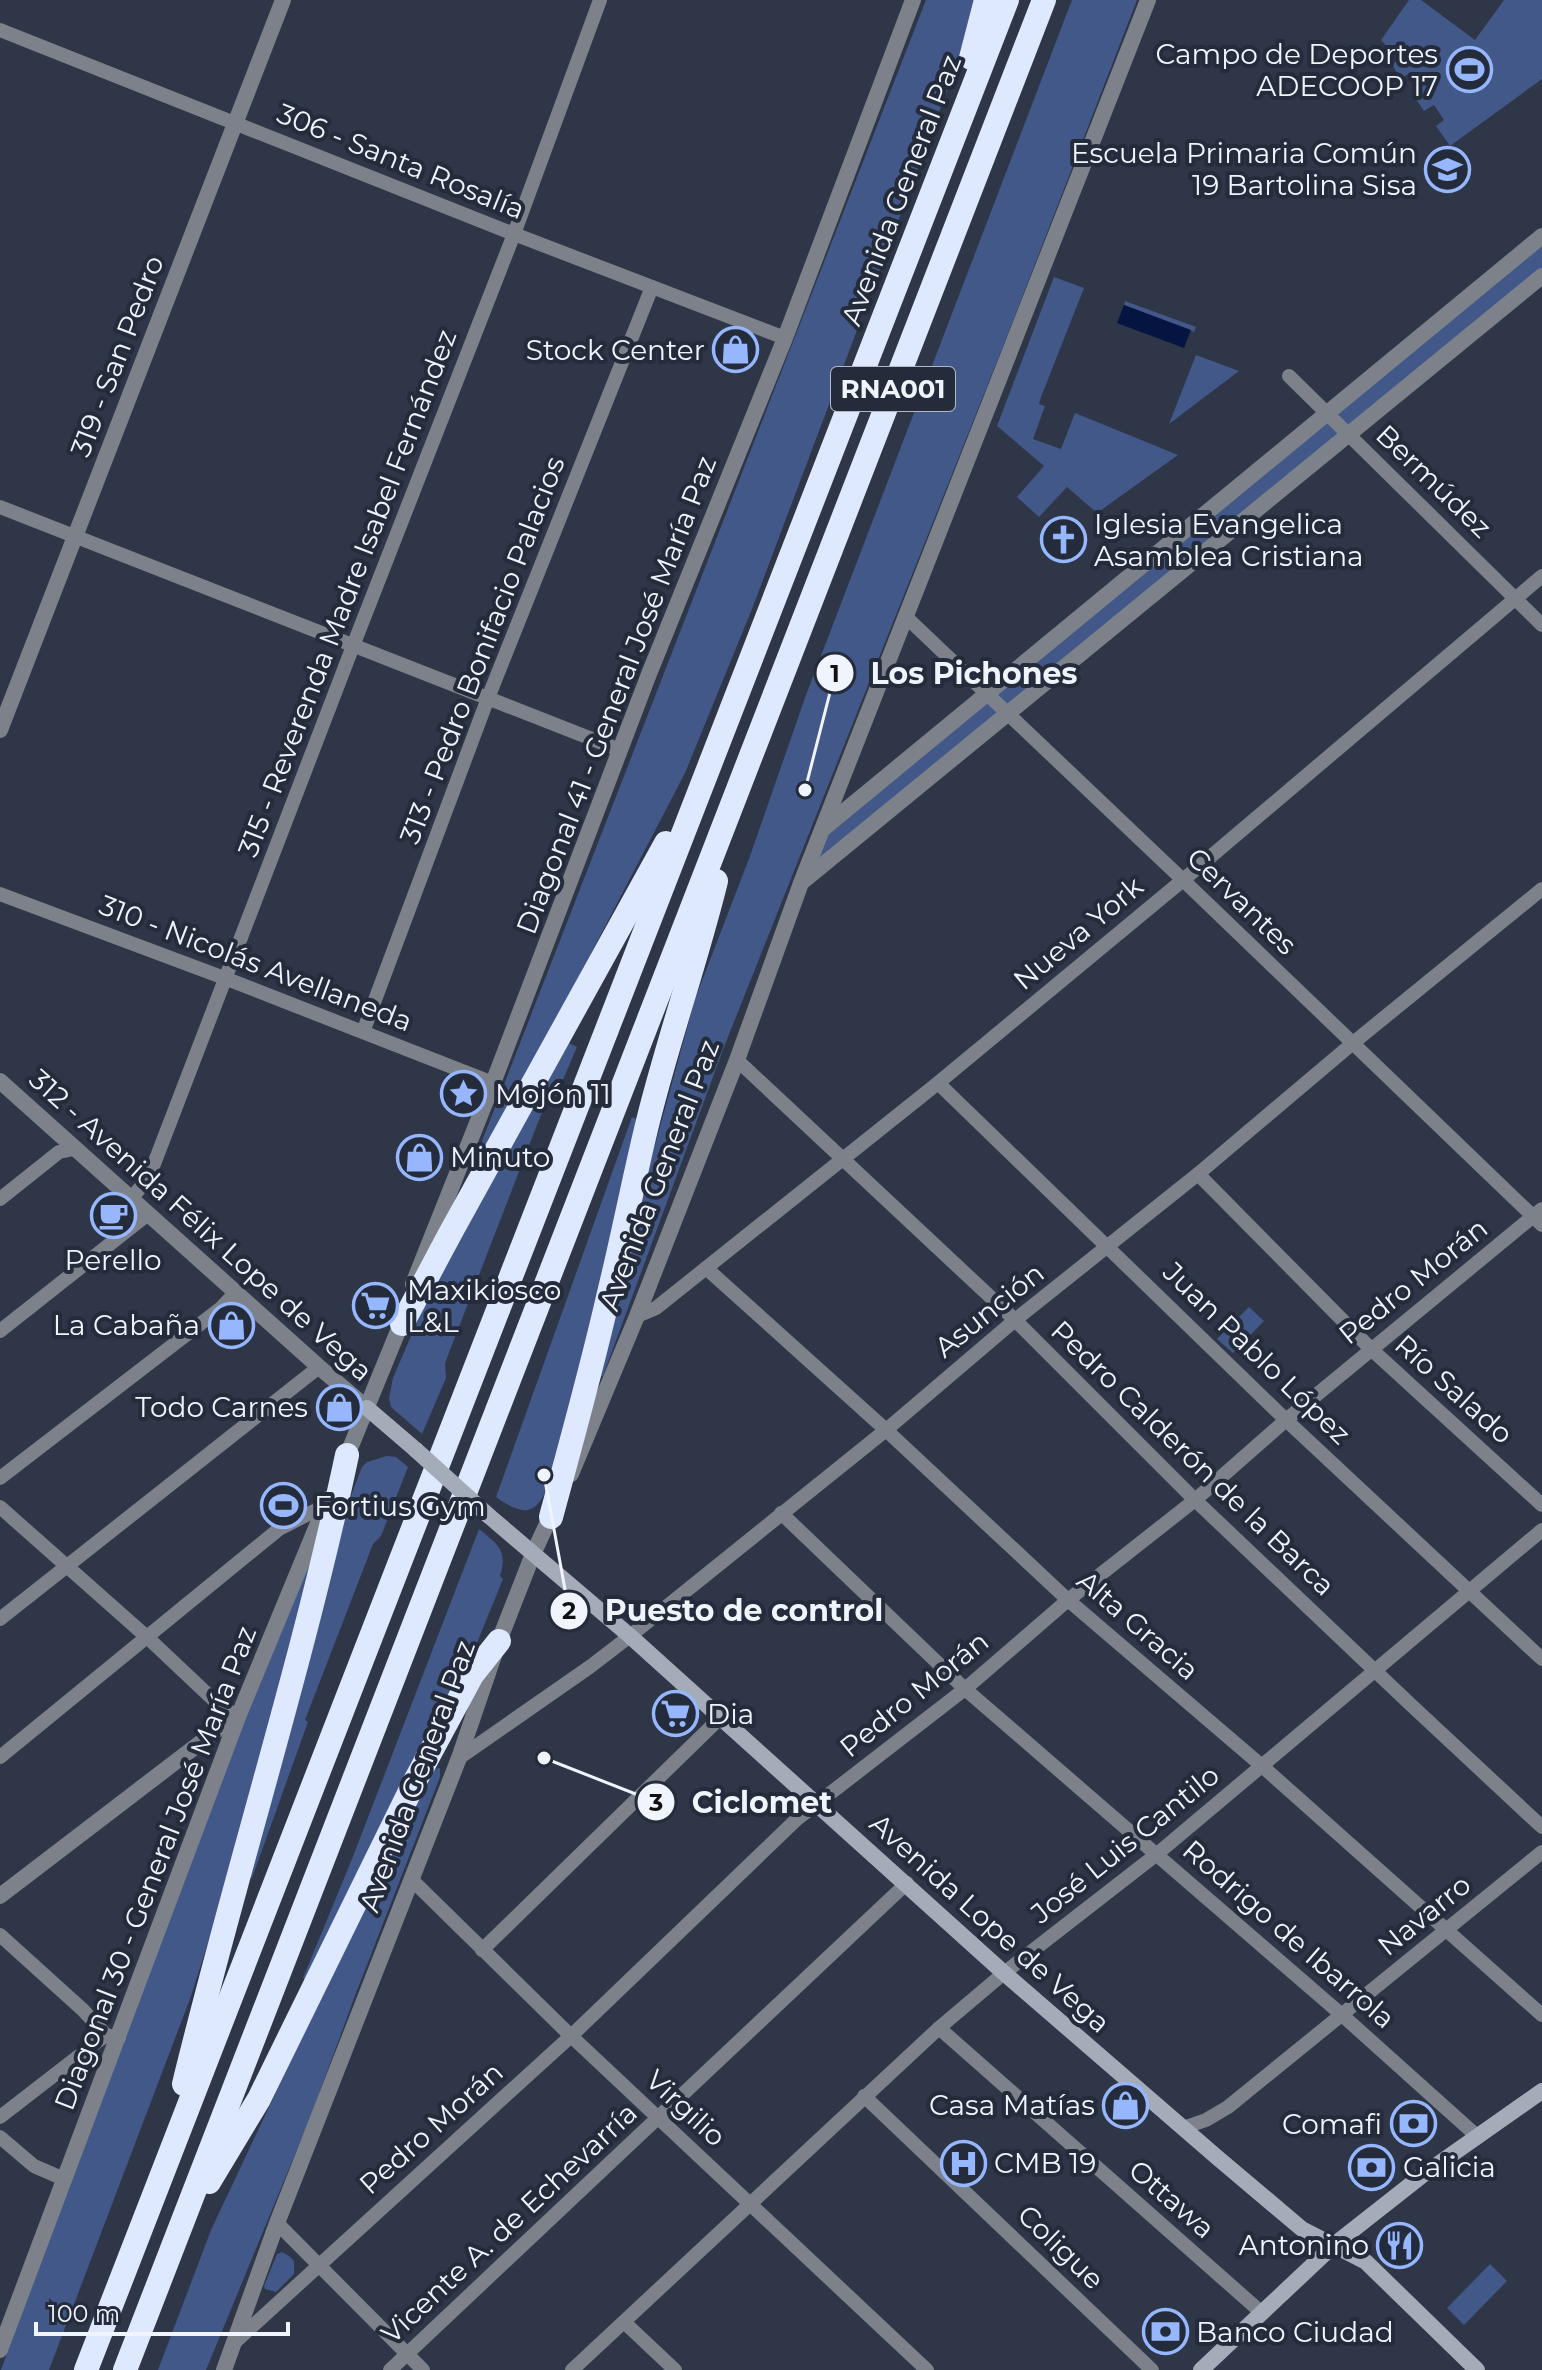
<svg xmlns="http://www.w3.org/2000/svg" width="1542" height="2370" font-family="Montserrat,sans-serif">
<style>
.green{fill:#425889}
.water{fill:#061441}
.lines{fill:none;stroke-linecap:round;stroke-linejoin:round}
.minor{stroke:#7c818a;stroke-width:14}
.tertiary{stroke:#7c818a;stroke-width:16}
.secondary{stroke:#a4abb9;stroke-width:16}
.motorway{stroke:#dee8fe;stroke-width:24}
.secondary-bridge{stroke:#a4abb9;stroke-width:16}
.labels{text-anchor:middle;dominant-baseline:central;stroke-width:8;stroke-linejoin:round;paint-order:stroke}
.shield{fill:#242c3c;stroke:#b3b8c3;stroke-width:2}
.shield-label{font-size:26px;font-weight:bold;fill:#f0f4fd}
.poi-label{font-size:28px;fill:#f0f4fd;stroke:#242c3c;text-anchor:start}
.street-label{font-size:28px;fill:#f0f4fd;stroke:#242c3c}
.leader{fill:none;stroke:#f0f4fd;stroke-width:3}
.callout-dot{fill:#f0f4fd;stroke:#242c3c;stroke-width:3}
.mark-label{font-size:24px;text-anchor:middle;font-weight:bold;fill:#111}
.callout-label{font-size:30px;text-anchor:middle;font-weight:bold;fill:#f0f4fd;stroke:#242c3c;stroke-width:8;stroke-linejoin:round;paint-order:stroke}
</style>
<rect width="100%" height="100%" fill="#2e3647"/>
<g class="green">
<polygon points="926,0 978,0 952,78 752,609 685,773 489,1149 480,1146"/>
<polygon points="1072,0 1137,0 1011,326 724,1047 603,1376 596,1375 614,1295 695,999 750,856 806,695"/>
<polygon points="1409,0 1421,0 1475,40 1504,0 1542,0 1542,79 1450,146 1436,126 1444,120 1434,105 1424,111 1414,96 1420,91 1408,74 1401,79 1392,65 1399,59 1381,40"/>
<polygon points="1542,236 1542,276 801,883 821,830"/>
<polygon points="1054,277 1084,288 1041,397 1039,404 1045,406 1033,439 1061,449 1075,413 1178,455 1097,513 1067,487 1039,517 1017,497 1044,466 997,426"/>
<polygon points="1125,301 1196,327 1194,332 1124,305"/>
<polygon points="1196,355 1239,371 1169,424"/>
<polygon points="569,1043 577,1047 556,1096 549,1094 445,1363 446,1378 422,1434 391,1407 389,1398 393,1378 432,1287"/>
<path d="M 632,1117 L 641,1121 L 557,1466 C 541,1501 537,1527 496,1497 Z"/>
<polygon points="1249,1307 1264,1321 1233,1353 1217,1339"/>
<polygon points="387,1456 396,1457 408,1467 381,1536 373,1544 305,1720 308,1722 252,1878 248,1875 344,1514 362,1467 367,1462"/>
<path d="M 479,1529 C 498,1545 508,1550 500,1576 L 503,1579 L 470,1660 L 306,1980 L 303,1978 L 352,1859 Z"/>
<polygon points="308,1563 312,1567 253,1802 190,1999 49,2370 1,2370 240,1715"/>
<polygon points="440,1768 440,1777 356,1993 312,2113 206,2370 158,2370 211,2230 328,1982 434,1769"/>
<polygon points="282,2252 289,2256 294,2261 294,2274 276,2292 265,2289 264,2286 277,2254"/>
<polygon points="1490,2264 1507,2281 1464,2325 1447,2308"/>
</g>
<polygon class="water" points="1124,305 1191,330 1184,348 1117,323"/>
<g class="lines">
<g class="minor">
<polyline points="0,30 514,234 785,338"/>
<polyline points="1289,376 1542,625"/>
<polyline points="0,507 620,750"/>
<polyline points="905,616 1183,880 1542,1225"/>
<polyline points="0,894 227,979 493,1083"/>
<polyline points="363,1032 488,698 652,287"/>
<polyline points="737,1060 1015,1320 1195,1500 1410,1704 1542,1827"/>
<polyline points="938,1083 1286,1420 1542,1659"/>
<polyline points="1198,1174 1371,1349 1542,1505"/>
<polyline points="0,1199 59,1152 74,1149"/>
<polyline points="131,1199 149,1177 353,646 514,234 600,0"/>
<polyline points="706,1268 886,1430 1068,1600 1262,1766 1542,2015"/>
<polyline points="637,1316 656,1308 938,1083 1183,880 1542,576"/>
<polyline points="0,1331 148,1214"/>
<polyline points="0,1478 221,1308 236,1292"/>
<polyline points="0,1507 148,1638 219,1705 238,1717"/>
<polyline points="781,1513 965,1689 1342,2015 1478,2137"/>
<polyline points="0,1619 319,1367"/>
<polyline points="0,1757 279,1529 326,1505"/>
<polyline points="459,1758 591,1666 630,1636 886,1430 1015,1320 1198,1174 1353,1043 1542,889"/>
<polyline points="412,1880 571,2036 927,2370"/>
<polyline points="0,1935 83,2010 106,2035"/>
<polyline points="482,1950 719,1719"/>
<polyline points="939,2028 1262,2313"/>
<polyline points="864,2096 1152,2370"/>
<polyline points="0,2117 106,2035 119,2038"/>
<polyline points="1183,2128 1206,2120 1228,2107 1542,1852"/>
<polyline points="0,2137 34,2166 64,2179"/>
<polyline points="277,2223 423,2370"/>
<polyline points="624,2322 675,2370"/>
<polyline points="235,2342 571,2036 797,1819 965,1689 1068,1600 1195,1500 1286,1420 1542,1209"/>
<polyline points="390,2370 907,1883"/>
<polyline points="572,2370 939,2028 1004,1973 1157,1854 1542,1530"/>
</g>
<g class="tertiary">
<polyline points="0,730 283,0"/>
<polyline points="824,828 1542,236"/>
<polyline points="802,882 1542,276"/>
<polyline points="0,1081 319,1367 367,1408"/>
<polyline points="413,1284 493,1083 649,674 785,338 913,0"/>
<polyline points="344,1463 405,1314"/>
<polyline points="571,1474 637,1316 737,1060 801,883 1148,0"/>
<polyline points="0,1896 221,1727 238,1717"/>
<polyline points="0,2350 238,1717 328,1499"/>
<polyline points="224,2370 277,2223 459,1758 499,1641 533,1554 554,1509"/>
</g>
<g class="secondary">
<polyline points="367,1408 416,1450"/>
<polyline points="489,1516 630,1636 1004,1973 1219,2159 1302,2229 1366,2262 1477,2370"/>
<polyline points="1201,2370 1335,2244 1424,2174 1542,2091"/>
</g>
<g class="motorway">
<polyline points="971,58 986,0"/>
<polyline points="402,1324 451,1232 666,843"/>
<path d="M 551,1517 C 571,1443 592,1368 609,1293 C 623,1236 634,1178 648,1121 C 668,1040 696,962 716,881"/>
<path d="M 184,2084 C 235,1874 302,1667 347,1455"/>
<polyline points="209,2182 259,2099 415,1781 472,1675 499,1641"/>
<polyline points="86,2370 1007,0"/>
<polyline points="125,2370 1044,0"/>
</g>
<polyline class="secondary-bridge" points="416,1450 489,1516"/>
</g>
<defs>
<symbol id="stadium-ring" viewBox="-11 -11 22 22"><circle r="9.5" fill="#242c3c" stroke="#96b6fd" stroke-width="1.5"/><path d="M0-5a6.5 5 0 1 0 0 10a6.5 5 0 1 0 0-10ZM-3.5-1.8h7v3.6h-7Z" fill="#96b6fd"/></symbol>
<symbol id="school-ring" viewBox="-11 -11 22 22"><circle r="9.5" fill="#242c3c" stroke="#96b6fd" stroke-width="1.5"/><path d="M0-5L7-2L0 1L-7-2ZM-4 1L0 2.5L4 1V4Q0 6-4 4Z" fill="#96b6fd"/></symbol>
<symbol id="shop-ring" viewBox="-11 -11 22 22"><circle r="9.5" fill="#242c3c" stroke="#96b6fd" stroke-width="1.5"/><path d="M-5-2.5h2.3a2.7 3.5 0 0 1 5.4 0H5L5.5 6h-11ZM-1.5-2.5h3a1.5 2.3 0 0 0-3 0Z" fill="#96b6fd"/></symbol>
<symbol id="church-ring" viewBox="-11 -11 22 22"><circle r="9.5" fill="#242c3c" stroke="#96b6fd" stroke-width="1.5"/><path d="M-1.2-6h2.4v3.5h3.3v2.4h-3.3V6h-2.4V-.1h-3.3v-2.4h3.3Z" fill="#96b6fd"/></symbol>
<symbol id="sight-ring" viewBox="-11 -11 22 22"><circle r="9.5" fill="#242c3c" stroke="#96b6fd" stroke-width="1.5"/><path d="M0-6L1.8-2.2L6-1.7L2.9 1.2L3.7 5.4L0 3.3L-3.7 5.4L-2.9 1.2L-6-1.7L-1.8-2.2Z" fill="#96b6fd"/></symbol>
<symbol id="cafe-ring" viewBox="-11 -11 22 22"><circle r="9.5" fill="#242c3c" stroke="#96b6fd" stroke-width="1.5"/><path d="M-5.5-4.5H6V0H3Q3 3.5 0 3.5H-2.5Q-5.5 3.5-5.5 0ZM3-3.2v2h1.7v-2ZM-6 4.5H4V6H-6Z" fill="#96b6fd"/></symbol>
<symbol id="supermarket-ring" viewBox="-11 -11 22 22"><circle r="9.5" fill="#242c3c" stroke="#96b6fd" stroke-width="1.5"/><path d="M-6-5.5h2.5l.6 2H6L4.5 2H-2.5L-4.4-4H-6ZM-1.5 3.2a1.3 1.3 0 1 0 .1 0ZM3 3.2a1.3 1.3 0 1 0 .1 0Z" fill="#96b6fd"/></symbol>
<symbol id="bank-ring" viewBox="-11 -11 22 22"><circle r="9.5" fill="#242c3c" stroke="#96b6fd" stroke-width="1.5"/><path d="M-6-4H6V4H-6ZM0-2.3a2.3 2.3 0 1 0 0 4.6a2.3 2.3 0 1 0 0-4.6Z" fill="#96b6fd"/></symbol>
<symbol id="hospital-ring" viewBox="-11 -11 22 22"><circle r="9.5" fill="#242c3c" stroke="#96b6fd" stroke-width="1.5"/><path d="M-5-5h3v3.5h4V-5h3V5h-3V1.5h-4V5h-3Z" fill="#96b6fd"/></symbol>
<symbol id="restaurant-ring" viewBox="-11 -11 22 22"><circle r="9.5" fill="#242c3c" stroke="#96b6fd" stroke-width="1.5"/><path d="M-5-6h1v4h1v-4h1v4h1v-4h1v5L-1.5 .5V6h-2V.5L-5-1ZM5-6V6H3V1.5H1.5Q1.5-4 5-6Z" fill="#96b6fd"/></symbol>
</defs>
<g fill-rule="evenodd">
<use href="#stadium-ring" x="1444" y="44" width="51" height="51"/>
<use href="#school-ring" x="1422" y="144" width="51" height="51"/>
<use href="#shop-ring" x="710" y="324" width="51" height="51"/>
<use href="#church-ring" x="1038" y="514" width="51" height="51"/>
<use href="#sight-ring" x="438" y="1068" width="51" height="51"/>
<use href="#shop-ring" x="394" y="1132" width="51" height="51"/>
<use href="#cafe-ring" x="88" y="1190" width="51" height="51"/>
<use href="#supermarket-ring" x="350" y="1280" width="51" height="51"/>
<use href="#shop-ring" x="206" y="1300" width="51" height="51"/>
<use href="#shop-ring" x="314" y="1382" width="51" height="51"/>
<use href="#stadium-ring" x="258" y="1480" width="51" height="51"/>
<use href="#supermarket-ring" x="650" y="1688" width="51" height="51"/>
<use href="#shop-ring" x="1100" y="2080" width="51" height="51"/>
<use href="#bank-ring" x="1388" y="2098" width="51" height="51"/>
<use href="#hospital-ring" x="938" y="2138" width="51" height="51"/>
<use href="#bank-ring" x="1346" y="2142" width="51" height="51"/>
<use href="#restaurant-ring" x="1374" y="2220" width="51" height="51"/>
<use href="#bank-ring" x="1140" y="2306" width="51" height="51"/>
</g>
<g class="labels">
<rect class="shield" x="831" y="367" width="124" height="44" rx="6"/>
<g class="shield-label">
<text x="893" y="389">RNA001</text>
</g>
<g class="poi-label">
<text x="1438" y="54" text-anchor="end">Campo de Deportes<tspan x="1438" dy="32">ADECOOP 17</tspan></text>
<text x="1417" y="153" text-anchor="end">Escuela Primaria Común<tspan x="1417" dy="32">19 Bartolina Sisa</tspan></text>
<text x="705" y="350" text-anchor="end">Stock Center</text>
<text x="1094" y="524">Iglesia Evangelica<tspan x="1094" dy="32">Asamblea Cristiana</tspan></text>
<text x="495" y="1094">Mojón 11</text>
<text x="450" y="1157">Minuto</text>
<text x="113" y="1260" text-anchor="middle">Perello</text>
<text x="407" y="1290">Maxikiosco<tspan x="407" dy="32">L&amp;L</tspan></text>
<text x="200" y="1325" text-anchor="end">La Cabaña</text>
<text x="308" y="1407" text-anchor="end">Todo Carnes</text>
<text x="314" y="1506">Fortius Gym</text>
<text x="707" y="1714">Dia</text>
<text x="1095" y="2105" text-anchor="end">Casa Matías</text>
<text x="1382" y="2124" text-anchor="end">Comafi</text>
<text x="994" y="2163">CMB 19</text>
<text x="1403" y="2167">Galicia</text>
<text x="1369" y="2245" text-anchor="end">Antonino</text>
<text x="1196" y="2332">Banco Ciudad</text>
</g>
<g class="street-label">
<text transform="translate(401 161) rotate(22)">306 - Santa Rosalía</text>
<text transform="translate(901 190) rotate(-69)">Avenida General Paz</text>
<text transform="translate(117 356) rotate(-69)">319 - San Pedro</text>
<text transform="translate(1434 481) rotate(44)">Bermúdez</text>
<text transform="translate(347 593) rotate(-69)">315 - Reverenda Madre Isabel Fernández</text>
<text transform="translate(482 650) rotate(-69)">313 - Pedro Bonifacio Palacios</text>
<text transform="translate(616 695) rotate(-69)">Diagonal 41 - General José María Paz</text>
<text transform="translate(1242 901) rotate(44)">Cervantes</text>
<text transform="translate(1078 933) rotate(-40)">Nueva York</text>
<text transform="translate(256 963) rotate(21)">310 - Nicolás Avellaneda</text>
<text transform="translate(659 1175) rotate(-69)">Avenida General Paz</text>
<text transform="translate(201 1225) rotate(42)">312 - Avenida Félix Lope de Vega</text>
<text transform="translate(1413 1281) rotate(-39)">Pedro Morán</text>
<text transform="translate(989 1310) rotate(-39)">Asunción</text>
<text transform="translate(1257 1353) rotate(44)">Juan Pablo López</text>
<text transform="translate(1454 1389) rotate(42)">Río Salado</text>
<text transform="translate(1193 1458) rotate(44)">Pedro Calderón de la Barca</text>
<text transform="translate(1138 1625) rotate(41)">Alta Gracia</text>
<text transform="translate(914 1694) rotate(-39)">Pedro Morán</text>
<text transform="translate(417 1776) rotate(-70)">Avenida General Paz</text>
<text transform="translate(1125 1844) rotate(-39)">José Luis Cantilo</text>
<text transform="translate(155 1868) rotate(-69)">Diagonal 30 - General José María Paz</text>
<text transform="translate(1424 1915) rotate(-39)">Navarro</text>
<text transform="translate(990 1923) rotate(42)">Avenida Lope de Vega</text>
<text transform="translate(1289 1934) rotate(41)">Rodrigo de Ibarrola</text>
<text transform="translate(686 2108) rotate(43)">Virgilio</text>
<text transform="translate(431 2128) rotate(-42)">Pedro Morán</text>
<text transform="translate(1172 2199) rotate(41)">Ottawa</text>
<text transform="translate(509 2223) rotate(-43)">Vicente A. de Echevarría</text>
<text transform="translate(1061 2247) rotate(44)">Coligue</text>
</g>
</g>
<path class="leader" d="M805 790L835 673M544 1475L569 1611M544 1758L656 1802"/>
<g class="callout-dot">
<circle cx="805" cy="790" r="8"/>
<circle cx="544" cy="1475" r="8"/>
<circle cx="544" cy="1758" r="8"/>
<circle cx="835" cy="673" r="20"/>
<circle cx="569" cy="1611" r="20"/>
<circle cx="656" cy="1802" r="20"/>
</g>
<g class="mark-label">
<text x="835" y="682">1</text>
<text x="569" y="1619">2</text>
<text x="656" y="1811">3</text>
</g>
<g class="callout-label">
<text x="974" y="684">Los Pichones</text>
<text x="744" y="1621">Puesto de control</text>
<text x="762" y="1813">Ciclomet</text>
</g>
<path d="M36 2322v12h252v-12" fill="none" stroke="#f0f4fd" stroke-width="4"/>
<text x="48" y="2322" font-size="24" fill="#f0f4fd" stroke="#242c3c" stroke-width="6" paint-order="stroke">100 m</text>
</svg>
